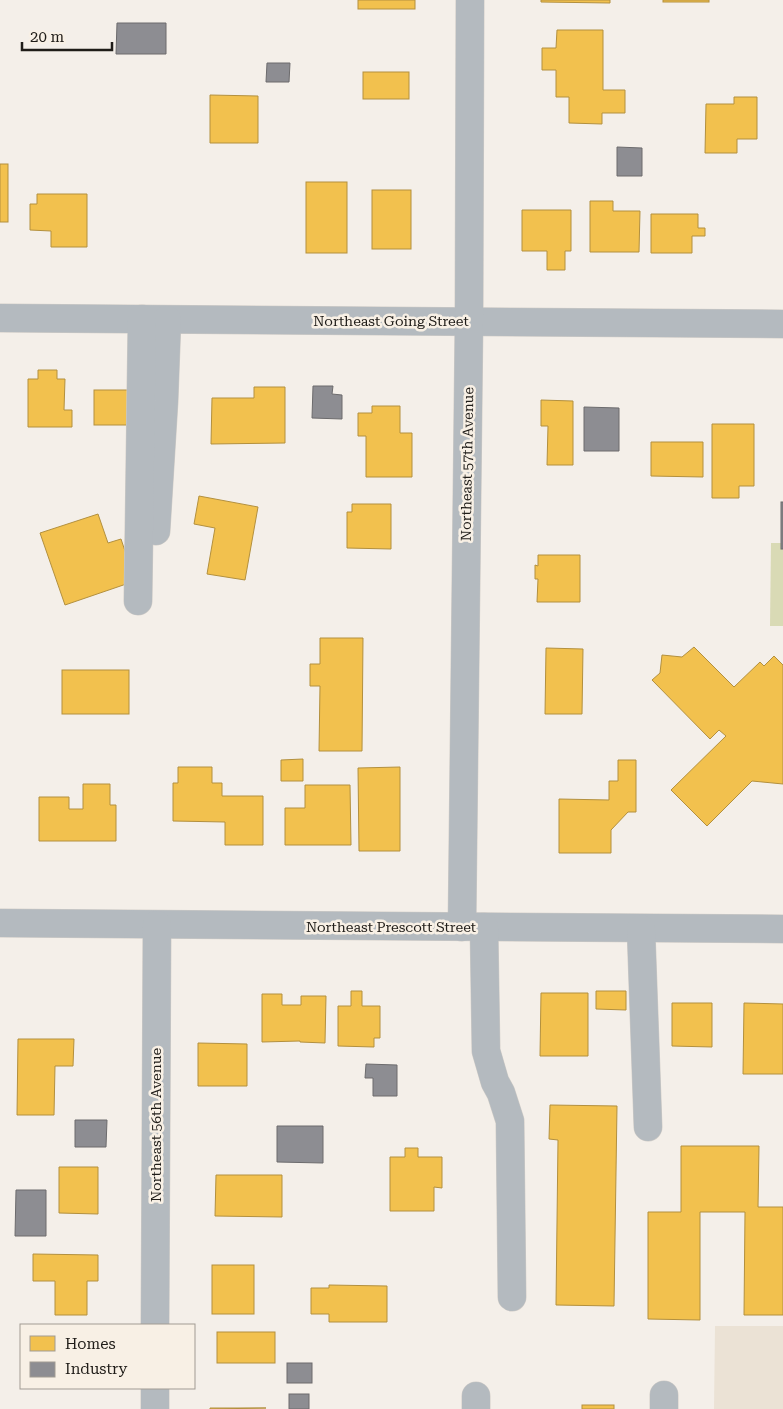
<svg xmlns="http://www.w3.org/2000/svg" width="783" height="1409" font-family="'Roboto Serif',serif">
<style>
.built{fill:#ebe2d5}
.forest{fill:#d9dab5}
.homes{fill:#f2c14e;stroke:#b3903e}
.industry{fill:#8d8d92;stroke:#6c6b6d}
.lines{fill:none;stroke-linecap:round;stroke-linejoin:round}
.minor-casing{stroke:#d1cdc8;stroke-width:29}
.minor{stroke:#b4babf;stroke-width:28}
.labels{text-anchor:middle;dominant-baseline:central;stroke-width:5;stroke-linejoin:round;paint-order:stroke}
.street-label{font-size:14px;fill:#1f1c18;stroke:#f8f0e5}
</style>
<rect width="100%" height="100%" fill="#f4efe9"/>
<polygon class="built" points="715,1326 783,1326 783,1409 714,1409"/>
<polygon class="forest" points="771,543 783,543 783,626 770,626"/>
<g class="homes">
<rect x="358" y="0" width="57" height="9"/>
<polygon points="541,0 610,0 610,3 541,2"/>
<rect x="663" y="0" width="46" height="2"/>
<polygon points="557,30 603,30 603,90 625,90 625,113 602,113 602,124 569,123 569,97 556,97 556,70 542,70 542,48 556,48"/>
<rect x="363" y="72" width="46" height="27"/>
<polygon points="210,95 258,96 258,143 210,143"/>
<polygon points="734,97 757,97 757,139 737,139 737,153 705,153 706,104 734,104"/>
<rect x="0" y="164" width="8" height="58"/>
<rect x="306" y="182" width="41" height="71"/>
<rect x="372" y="190" width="39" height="59"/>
<polygon points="37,194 87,194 87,247 51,247 51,231 30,230 30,204 37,204"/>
<polygon points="590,201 613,201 613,211 640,211 639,252 590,252"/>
<polygon points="522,210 571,210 571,251 565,251 565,270 547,270 547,251 522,251"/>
<polygon points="651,214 698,214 698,228 705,228 705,236 692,236 692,253 651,253"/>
<polygon points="38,370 57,370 57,379 65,379 64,410 72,410 72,427 28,427 28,379 38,379"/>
<polygon points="254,387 285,387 285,443 211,444 212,398 254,398"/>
<rect x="94" y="390" width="36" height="35"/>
<polygon points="541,400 573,401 573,465 547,465 548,426 541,426"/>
<polygon points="372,406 400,406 400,433 412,433 412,477 366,477 366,436 358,436 358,413 372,413"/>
<polygon points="712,424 754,424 754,486 739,486 739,498 712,498"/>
<polygon points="651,442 703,442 703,477 651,476"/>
<polygon points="199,496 258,507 245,580 207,574 215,528 194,524"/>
<polygon points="352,504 391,504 391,549 347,548 347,512 352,512"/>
<polygon points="98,514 108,543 121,539 135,581 65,605 40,533"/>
<polygon points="538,555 580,555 580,602 537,602 538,579 535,579 535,565 538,566"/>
<polygon points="320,638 363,638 362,751 319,751 320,686 310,686 310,664 320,664"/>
<polygon points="694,647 734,687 760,662 764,666 774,656 783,665 783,784 752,781 707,826 671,790 726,736 719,730 710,739 652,680 660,673 662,655 682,657"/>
<polygon points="546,648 583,649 582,714 545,714"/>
<rect x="62" y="670" width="67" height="44"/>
<polygon points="303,759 303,781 281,781 281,760"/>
<polygon points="618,760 636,760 636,812 628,812 611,830 611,853 559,853 559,799 609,800 609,781 618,781"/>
<polygon points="178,767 212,767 212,783 222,783 222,796 263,796 263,845 225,845 225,822 173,821 173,783 178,783"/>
<polygon points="400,767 400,851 359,851 358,768"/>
<polygon points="83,784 110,784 110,805 116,805 116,841 39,841 39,797 69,797 69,809 83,809"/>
<polygon points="305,785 350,785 351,845 285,845 285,808 305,808"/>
<polygon points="351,991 362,991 362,1006 380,1006 380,1038 374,1038 374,1047 338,1046 338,1006 351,1006"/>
<polygon points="596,991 626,991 626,1010 596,1009"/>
<polygon points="541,993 588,993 588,1056 540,1056"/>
<polygon points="262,994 282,994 282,1005 301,1005 301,996 326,996 325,1043 300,1042 300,1041 262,1042"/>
<polygon points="672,1003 712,1003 712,1047 672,1046"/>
<polygon points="744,1003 783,1004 783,1074 743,1074"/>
<polygon points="18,1039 74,1039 73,1066 55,1066 54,1115 17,1115"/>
<polygon points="198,1043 247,1044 247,1086 198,1086"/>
<polygon points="550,1105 617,1106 614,1306 556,1305 558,1140 549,1139"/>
<polygon points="681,1146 759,1146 758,1207 783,1207 783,1315 744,1315 745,1212 700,1212 700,1320 648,1319 648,1212 681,1212"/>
<polygon points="405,1148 418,1148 418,1157 442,1157 442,1188 434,1187 434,1211 390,1211 390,1157 405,1157"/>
<polygon points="59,1167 98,1167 98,1214 59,1213"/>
<polygon points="216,1175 282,1175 282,1217 215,1216"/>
<polygon points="33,1254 98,1255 98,1281 87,1281 87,1315 55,1315 55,1281 33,1281"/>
<rect x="212" y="1265" width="42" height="49"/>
<polygon points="329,1285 387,1286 387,1322 329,1322 329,1314 311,1314 311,1288 329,1288"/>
<rect x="217" y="1332" width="58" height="31"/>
<rect x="582" y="1405" width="32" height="4"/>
<polygon points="210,1408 266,1408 210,1409"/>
</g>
<g class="industry">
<polygon points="117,23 166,23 166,54 116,54"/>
<polygon points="267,63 290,63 289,82 266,82"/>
<polygon points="617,147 642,148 642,176 617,176"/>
<polygon points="313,386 333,386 332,394 342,395 342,419 312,418"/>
<polygon points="584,407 619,408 619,451 584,451"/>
<rect x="781" y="502" width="2" height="47"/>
<polygon points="366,1064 397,1065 397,1096 373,1096 373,1078 365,1078"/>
<polygon points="75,1120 107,1120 106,1147 75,1147"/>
<polygon points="277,1126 323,1126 323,1163 277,1162"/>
<polygon points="16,1190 46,1190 46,1236 15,1236"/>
<rect x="287" y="1363" width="25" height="20"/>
<rect x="289" y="1394" width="20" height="15"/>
</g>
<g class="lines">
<defs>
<g id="minor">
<polyline points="0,318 783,324"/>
<polyline points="156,531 164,401 167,320"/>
<polyline points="138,601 142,319"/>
<polyline points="0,923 783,929"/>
<polyline points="462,927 469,322 470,0"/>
<polyline points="484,927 486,1051 495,1082 501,1093 510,1121 512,1297"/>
<polyline points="641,929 648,1127"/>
<polyline points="155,1325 157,925"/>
<polyline points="664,1395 664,1409"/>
<polyline points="155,1409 155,1388"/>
<polyline points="476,1409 476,1396"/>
</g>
</defs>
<use href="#minor" class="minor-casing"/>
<use href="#minor" class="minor"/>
</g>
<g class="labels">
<g class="street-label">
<text x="391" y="321">Northeast Going Street</text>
<text transform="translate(467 464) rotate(-89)">Northeast 57th Avenue</text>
<text x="391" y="927">Northeast Prescott Street</text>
<text transform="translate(156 1125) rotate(-90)">Northeast 56th Avenue</text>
</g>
</g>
<rect x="20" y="1324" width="175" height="65" fill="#f8f0e5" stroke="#a19b93"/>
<rect x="30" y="1336" width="25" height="15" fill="#f2c14e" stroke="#a19b93"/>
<text x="65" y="1349" font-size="15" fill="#1f1c18">Homes</text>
<rect x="30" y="1362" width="25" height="15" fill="#8d8d92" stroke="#a19b93"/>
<text x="65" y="1374" font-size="15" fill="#1f1c18">Industry</text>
<path d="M22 42v8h90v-8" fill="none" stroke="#1f1c18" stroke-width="2.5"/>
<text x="30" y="42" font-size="15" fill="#1f1c18" stroke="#f8f0e5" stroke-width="4" paint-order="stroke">20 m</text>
</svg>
